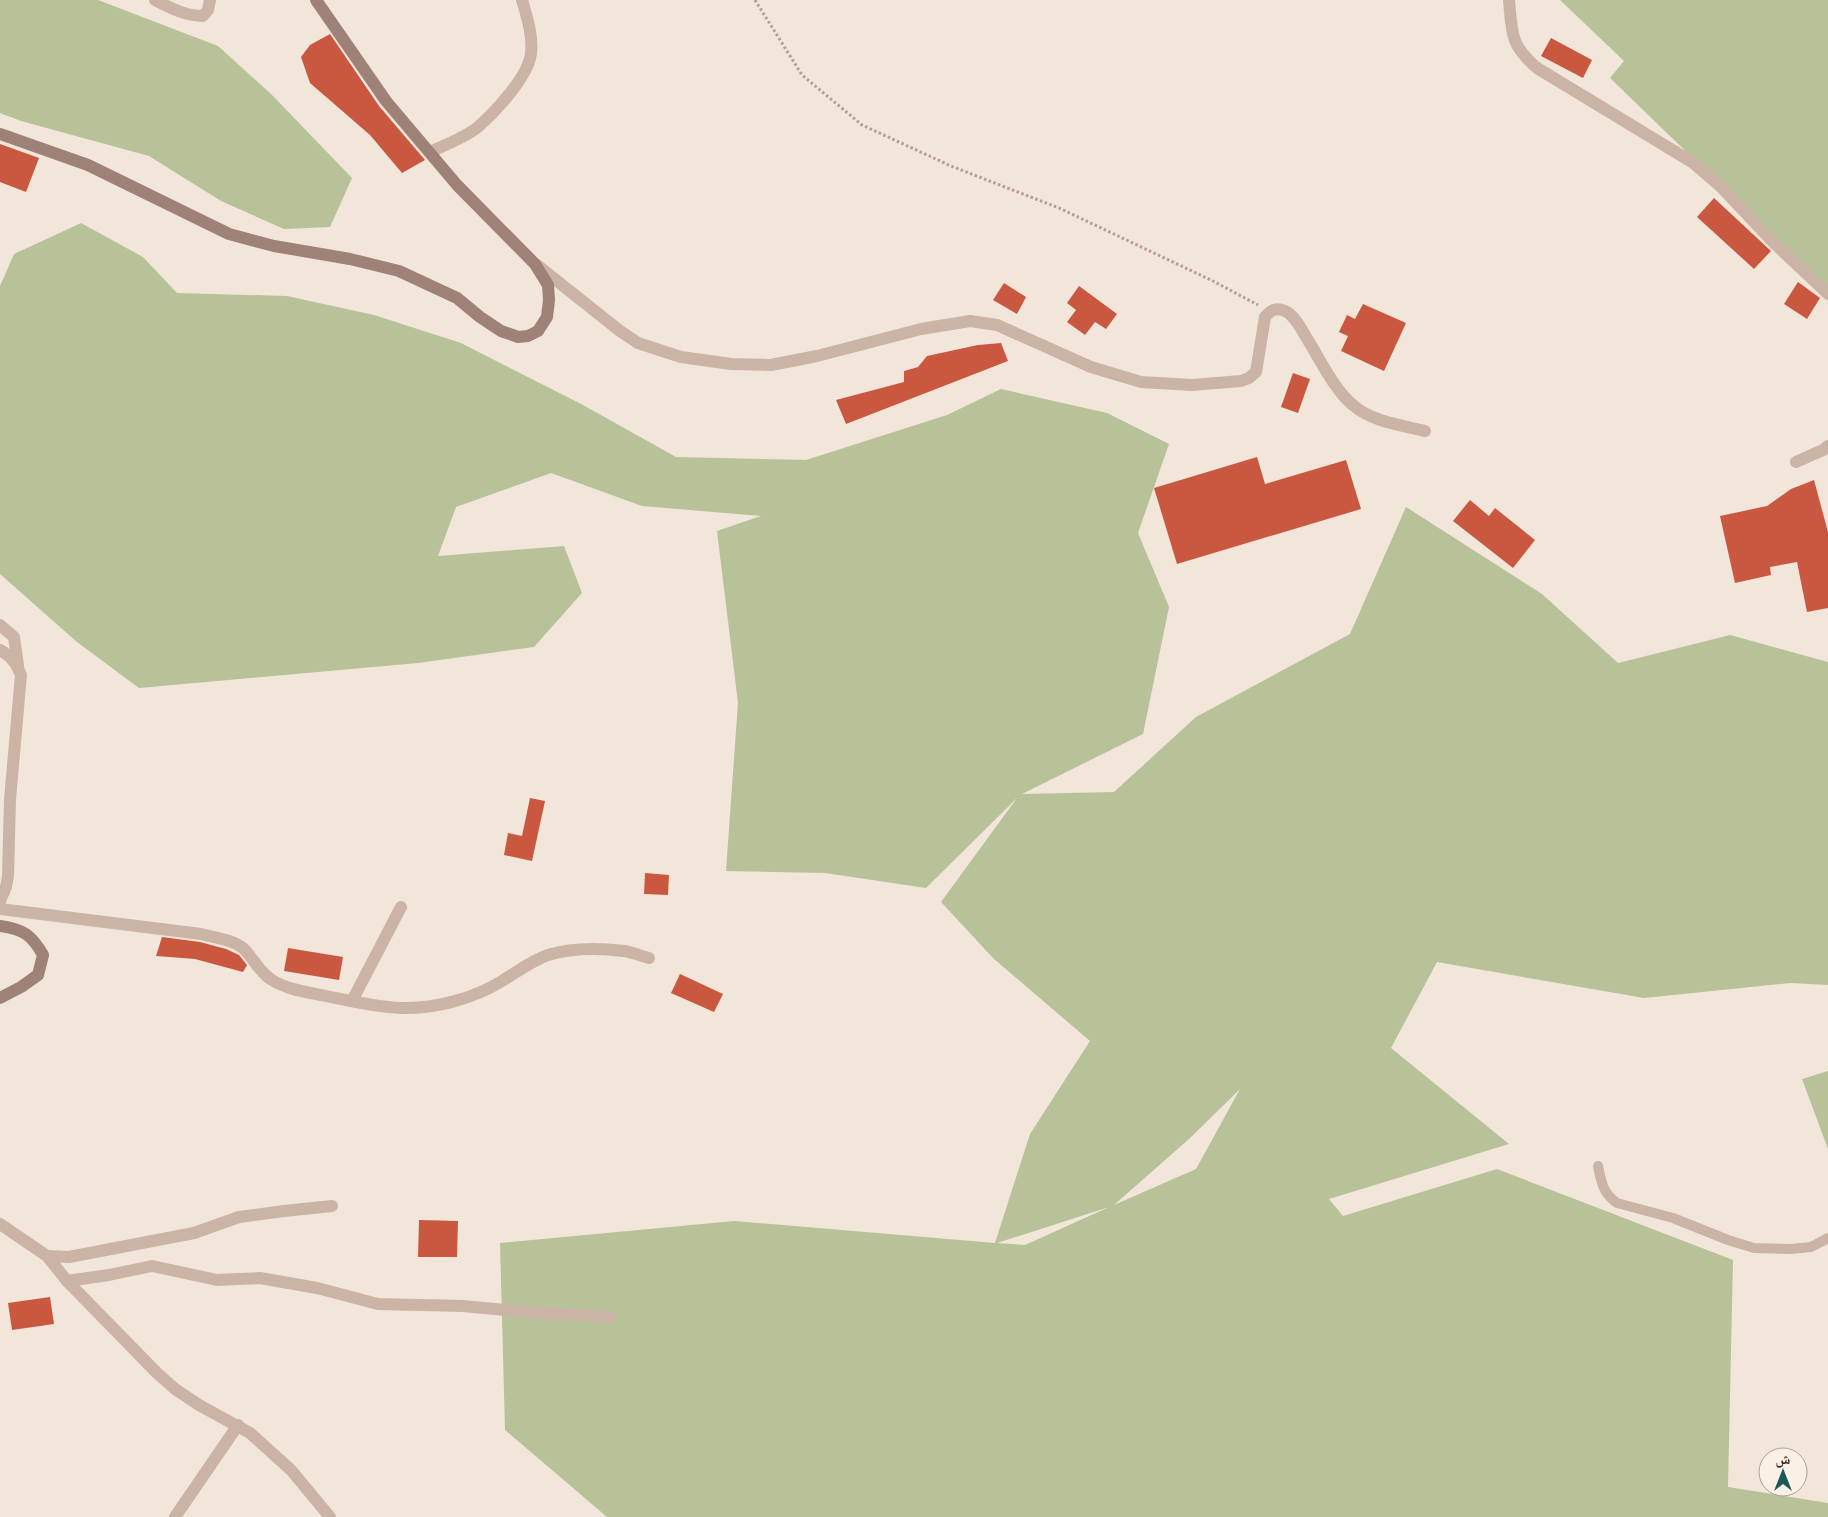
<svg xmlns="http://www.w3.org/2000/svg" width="1828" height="1517" font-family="Jost,'Noto Naskh Arabic',sans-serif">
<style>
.green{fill:#b7c299;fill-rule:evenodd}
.building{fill:#ca5840}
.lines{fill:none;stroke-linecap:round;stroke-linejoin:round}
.path{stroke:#b79e90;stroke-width:3;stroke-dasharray:2.5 2.5;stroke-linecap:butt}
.service{stroke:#cbb4a5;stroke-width:10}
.minor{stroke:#cbb4a5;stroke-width:12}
.secondary{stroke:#9f8277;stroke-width:12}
</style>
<rect width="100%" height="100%" fill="#f2e5da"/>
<g class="green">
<polygon points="0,0 98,0 218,46 271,94 352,178 330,227 284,229 221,201 149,156 21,121 0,113"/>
<polygon points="1560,0 1828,0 1828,289 1610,78 1624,61"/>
<path d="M 81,223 L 143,257 L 177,293 L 287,296 L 374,315 L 461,343 L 583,405 L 676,457 L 806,460 L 947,415 L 1001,389 L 1107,413 L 1169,444 L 1138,533 L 1169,607 L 1143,734 L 1022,794 L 1114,792 L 1196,717 L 1350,634 L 1406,507 L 1542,594 L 1618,663 L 1730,635 L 1828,662 L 1828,985 L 1790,983 L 1644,998 L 1437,962 L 1391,1048 L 1509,1144 L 1329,1199 L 1343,1216 L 1497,1169 L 1733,1260 L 1728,1487 L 1828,1503 L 1828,1517 L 607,1517 L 505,1430 L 500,1243 L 734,1221 L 995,1243 L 1030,1134 L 1090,1041 L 994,959 L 941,902 L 1017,798 L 926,888 L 825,873 L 726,871 L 738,703 L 717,531 L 761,516 L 642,506 L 551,473 L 456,507 L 438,556 L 564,546 L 582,593 L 534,647 L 418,663 L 139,688 L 77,642 L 0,574 L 0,286 L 14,254 ZM 1240,1089 L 1196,1169 L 1114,1205 L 1189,1139 ZM 1107,1208 L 1025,1245 L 997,1243 L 1106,1208 Z"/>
<polygon points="1828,1071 1828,1149 1802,1079"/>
</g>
<g class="building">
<polygon points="330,34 379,106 425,160 402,173 370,135 310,83 301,57 310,45"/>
<polygon points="1551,38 1592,60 1583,78 1541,56"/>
<polygon points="0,144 39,158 26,192 0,182"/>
<polygon points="1714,198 1771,251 1754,269 1697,217"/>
<polygon points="1798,282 1820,298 1807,319 1784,304"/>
<polygon points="1004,283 1026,297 1017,314 993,300"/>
<polygon points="1079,286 1117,314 1106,329 1095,322 1085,335 1067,322 1076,310 1067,303"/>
<polygon points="1363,304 1406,323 1384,371 1341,351 1348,336 1339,332 1347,315 1355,319"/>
<polygon points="1001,343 1008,361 846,424 836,400 904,382 904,371 918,367 927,356 978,345"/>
<polygon points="1293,373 1310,379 1298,413 1281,407"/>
<polygon points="1257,457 1265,484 1346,460 1361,509 1177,564 1154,488"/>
<polygon points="1814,480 1828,532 1828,608 1807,612 1797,562 1770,567 1771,575 1735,583 1720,516 1767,506 1791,489"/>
<polygon points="1470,500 1489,516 1495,508 1535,540 1513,568 1453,521"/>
<polygon points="530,798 545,801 532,861 504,855 508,833 522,836"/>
<polygon points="645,873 669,875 668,895 644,894"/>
<polygon points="162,937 200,942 226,949 239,955 247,965 243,972 195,959 156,956"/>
<polygon points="288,948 343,957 339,980 284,971"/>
<polygon points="680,974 723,994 714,1012 671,993"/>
<polygon points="419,1220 458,1221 457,1257 418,1257"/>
<polygon points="50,1297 54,1324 12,1330 8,1303"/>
</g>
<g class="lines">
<polyline class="path" points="755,0 802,75 862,125 951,166 1059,208 1213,281 1258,305"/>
<path class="service" d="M 1598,1166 C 1601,1181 1603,1194 1617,1203 L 1673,1218 L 1728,1240 L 1754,1248 L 1791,1249 L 1811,1247 L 1828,1238"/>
<g class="minor">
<path d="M 155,0 C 170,8 186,16 203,16 L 208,10 L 210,0"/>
<path d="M 1509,0 C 1512,33 1510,45 1537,68 L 1692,162 L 1720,186 L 1772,241 L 1828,294"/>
<path d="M 430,152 C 445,145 466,137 478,127 C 495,112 529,76 531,53 C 533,35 527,17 522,0"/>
<path d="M 537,265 L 620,331 L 638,343 L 681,357 L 731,364 L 771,365 L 817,356 L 921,329 L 970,321 L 997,325 L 1091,367 L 1141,382 L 1192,385 L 1241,381 L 1249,378 L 1256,372 L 1265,317 C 1271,310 1276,307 1285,311 C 1294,315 1301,328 1306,337 C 1320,359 1334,390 1354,406 C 1373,422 1402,425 1425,431"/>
<polyline points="1796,462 1823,450 1828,446"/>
<polyline points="0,625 14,637 18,665"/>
<path d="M 0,650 C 12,657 16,663 21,675 L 10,799 L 8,876 L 6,887 L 0,901"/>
<path d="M 0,909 L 201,934 C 216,938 232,939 244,949 C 254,959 259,972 272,980 C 288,990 307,992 326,996 C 350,1001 376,1007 401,1008 C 434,1009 473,999 502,981 C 517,972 531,961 548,955 C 571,948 600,948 624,951 C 632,952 641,956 649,958"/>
<polyline points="352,1001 401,907"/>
<polyline points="0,1224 47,1256 67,1281 157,1373 175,1389 199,1405 250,1433 291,1470 330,1517"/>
<polyline points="47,1256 69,1257 194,1233 239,1217 284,1211 332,1206"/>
<polyline points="67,1281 109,1275 152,1266 217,1280 260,1278 317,1288 378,1304 463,1306 537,1313 611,1317"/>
<polyline points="175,1517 238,1425"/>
</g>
<g class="secondary">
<polyline points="0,134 88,165 229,234 274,246 350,259 399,271 457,298 480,317 501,331 518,337 528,336 538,331 547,317 549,300 548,285 535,264 457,185 386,101 316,0"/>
<path d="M 0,926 C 23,929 32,935 43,955 L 38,975 L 21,987 L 0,998"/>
</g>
</g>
<g transform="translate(1783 1472)"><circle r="24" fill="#faf0e6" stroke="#aca19a"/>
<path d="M0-4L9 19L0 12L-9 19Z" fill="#1b5959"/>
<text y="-8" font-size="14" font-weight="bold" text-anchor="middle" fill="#362b27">ش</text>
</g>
</svg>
